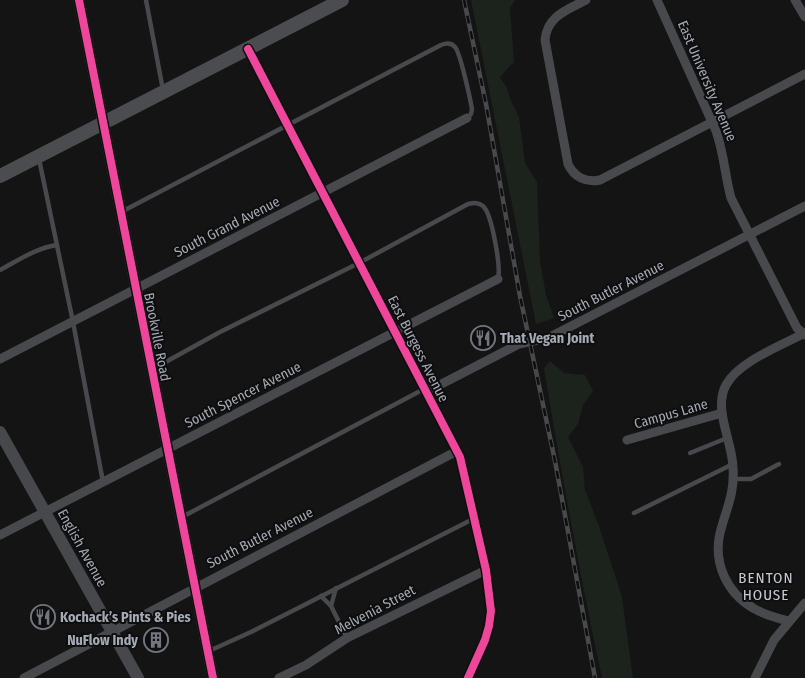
<svg xmlns="http://www.w3.org/2000/svg" width="805" height="678" font-family="'Fira Sans Condensed',sans-serif">
<style>
.green{fill:#1c221c}
.lines{fill:none;stroke-linecap:round;stroke-linejoin:round}
.service{stroke:#48494d;stroke-width:4.5}
.minor{stroke:#48494d;stroke-width:9}
.tertiary{stroke:#48494d;stroke-width:11}
.secondary{stroke:#46484b;stroke-width:12}
.primary{stroke:#4a4c4f;stroke-width:14}
.rail-casing{stroke:#48494c;stroke-width:4.5}
.rail{stroke:#0e0e0f;stroke-width:2.5;stroke-dasharray:8;stroke-linecap:butt}
.cycleway-casing{stroke:#0e0e0f;stroke-width:11}
.cycleway{stroke:#ed469a;stroke-width:8}
.labels{text-anchor:middle;dominant-baseline:central;stroke-width:4;stroke-linejoin:round;paint-order:stroke}
.street-label{font-size:14px;fill:#a4abb5;stroke:#0e0e0f}
.poi-label{font-size:14px;font-weight:bold;fill:#a4abb5;stroke:#0e0e0f;text-anchor:start}
.neighbourhood-label{font-size:15px;letter-spacing:1px;fill:#c5c9d1;stroke:#0e0e0f}
</style>
<rect width="100%" height="100%" fill="#141414"/>
<g class="green">
<polygon points="471,0 515,0 510,8 514,62 500,77 507,88 511,101 519,117 525,163 537,182 540,261 546,295 554,318 536,324"/>
<path d="M 550,361 L 564,373 L 585,375 L 593,391 L 583,405 L 578,424 L 568,437 L 583,467 L 585,490 L 599,526 L 622,597 L 633,678 L 602,678 C 580,575 561,472 544,368 Z"/>
</g>
<g class="lines">
<g class="service">
<polyline points="146,0 163,90"/>
<polyline points="39,159 73,322 103,482"/>
<path d="M 123,211 L 441,45 C 446,43 451,42 455,47 C 460,52 470,98 472,109 L 471,114 L 467,118"/>
<path d="M 0,270 C 19,260 36,248 57,245"/>
<path d="M 153,369 L 220,332 L 359,263 L 468,204 C 474,203 478,202 483,206 C 492,214 501,267 498,279"/>
<polyline points="690,453 727,438"/>
<polyline points="733,479 751,479 779,464"/>
<polyline points="634,513 733,464"/>
<polyline points="182,517 424,389"/>
<polyline points="321,596 331,606 347,638"/>
<polyline points="331,606 336,588"/>
<polyline points="209,651 251,632 475,518"/>
</g>
<g class="minor">
<path d="M 586,0 C 567,10 547,16 545,40 L 568,164 C 574,177 586,183 600,180 L 805,74"/>
<path d="M 657,0 L 716,131 C 724,153 725,176 731,198 L 797,328 L 805,335"/>
<polyline points="795,0 805,17"/>
<polyline points="248,49 460,457 486,570 491,611 489,626 485,640 468,678"/>
<polyline points="0,359 467,118"/>
<polyline points="426,392 519,344 548,338 805,206"/>
<polyline points="627,440 722,413"/>
<polyline points="0,535 498,279"/>
<path d="M 789,621 C 777,618 764,615 753,608 C 727,593 713,563 720,533 C 726,509 735,494 733,467 C 732,440 713,409 726,385 C 738,362 782,345 805,333"/>
<polyline points="24,678 457,451"/>
<polyline points="279,678 306,665 347,638 486,570"/>
<polyline points="755,678 774,640 805,603"/>
</g>
<polyline class="tertiary" points="79,0 213,678"/>
<polyline class="secondary" points="0,432 138,678"/>
<polyline class="primary" points="0,176 342,0"/>
<defs>
<polyline id="rail" points="464,0 486,104 520,296 555,461 595,678"/>
</defs>
<use href="#rail" class="rail-casing"/>
<use href="#rail" class="rail"/>
<defs>
<g id="cycleway">
<polyline points="79,0 213,678"/>
<polyline points="248,49 460,457 486,570 491,611 489,626 485,640 468,678"/>
</g>
</defs>
<use href="#cycleway" class="cycleway-casing"/>
<use href="#cycleway" class="cycleway"/>
</g>
<defs>
<symbol id="restaurant-ring" viewBox="-11 -11 22 22"><circle r="9.5" fill="#0e0e0f" stroke="#72767d" stroke-width="1.5"/><path d="M-5-6h1v4h1v-4h1v4h1v-4h1v5L-1.5 .5V6h-2V.5L-5-1ZM5-6V6H3V1.5H1.5Q1.5-4 5-6Z" fill="#72767d"/></symbol>
<symbol id="building-ring" viewBox="-11 -11 22 22"><circle r="9.5" fill="#0e0e0f" stroke="#72767d" stroke-width="1.5"/><path d="M-4-6H4V6H1V3H-1V6H-4ZM-2.5-4.3h1.7v1.8h-1.7ZM.8-4.3h1.7v1.8H.8ZM-2.5-1h1.7V.8h-1.7ZM.8-1h1.7V.8H.8Z" fill="#72767d"/></symbol>
</defs>
<g fill-rule="evenodd">
<use href="#restaurant-ring" x="469" y="324" width="28" height="28"/>
<use href="#restaurant-ring" x="29" y="603" width="28" height="28"/>
<use href="#building-ring" x="142" y="626" width="28" height="28"/>
</g>
<g class="labels">
<g class="street-label">
<text transform="translate(707 81) rotate(67)">East University Avenue</text>
<text transform="translate(227 227) rotate(-27)">South Grand Avenue</text>
<text transform="translate(611 291) rotate(-27)">South Butler Avenue</text>
<text transform="translate(157 337) rotate(79)">Brookville Road</text>
<text transform="translate(418 349) rotate(63)">East Burgess Avenue</text>
<text transform="translate(243 395) rotate(-27)">South Spencer Avenue</text>
<text transform="translate(671 414) rotate(-16)">Campus Lane</text>
<text transform="translate(260 538) rotate(-27)">South Butler Avenue</text>
<text transform="translate(82 548) rotate(61)">English Avenue</text>
<text transform="translate(375 610) rotate(-28)">Melvenia Street</text>
</g>
<g class="poi-label">
<text x="500" y="338">That Vegan Joint</text>
<text x="60" y="617">Kochack’s Pints &amp; Pies</text>
<text x="138" y="640" text-anchor="end">NuFlow Indy</text>
</g>
<g class="neighbourhood-label">
<text x="766" y="578">BENTON<tspan x="766" dy="17">HOUSE</tspan></text>
</g>
</g>
</svg>
